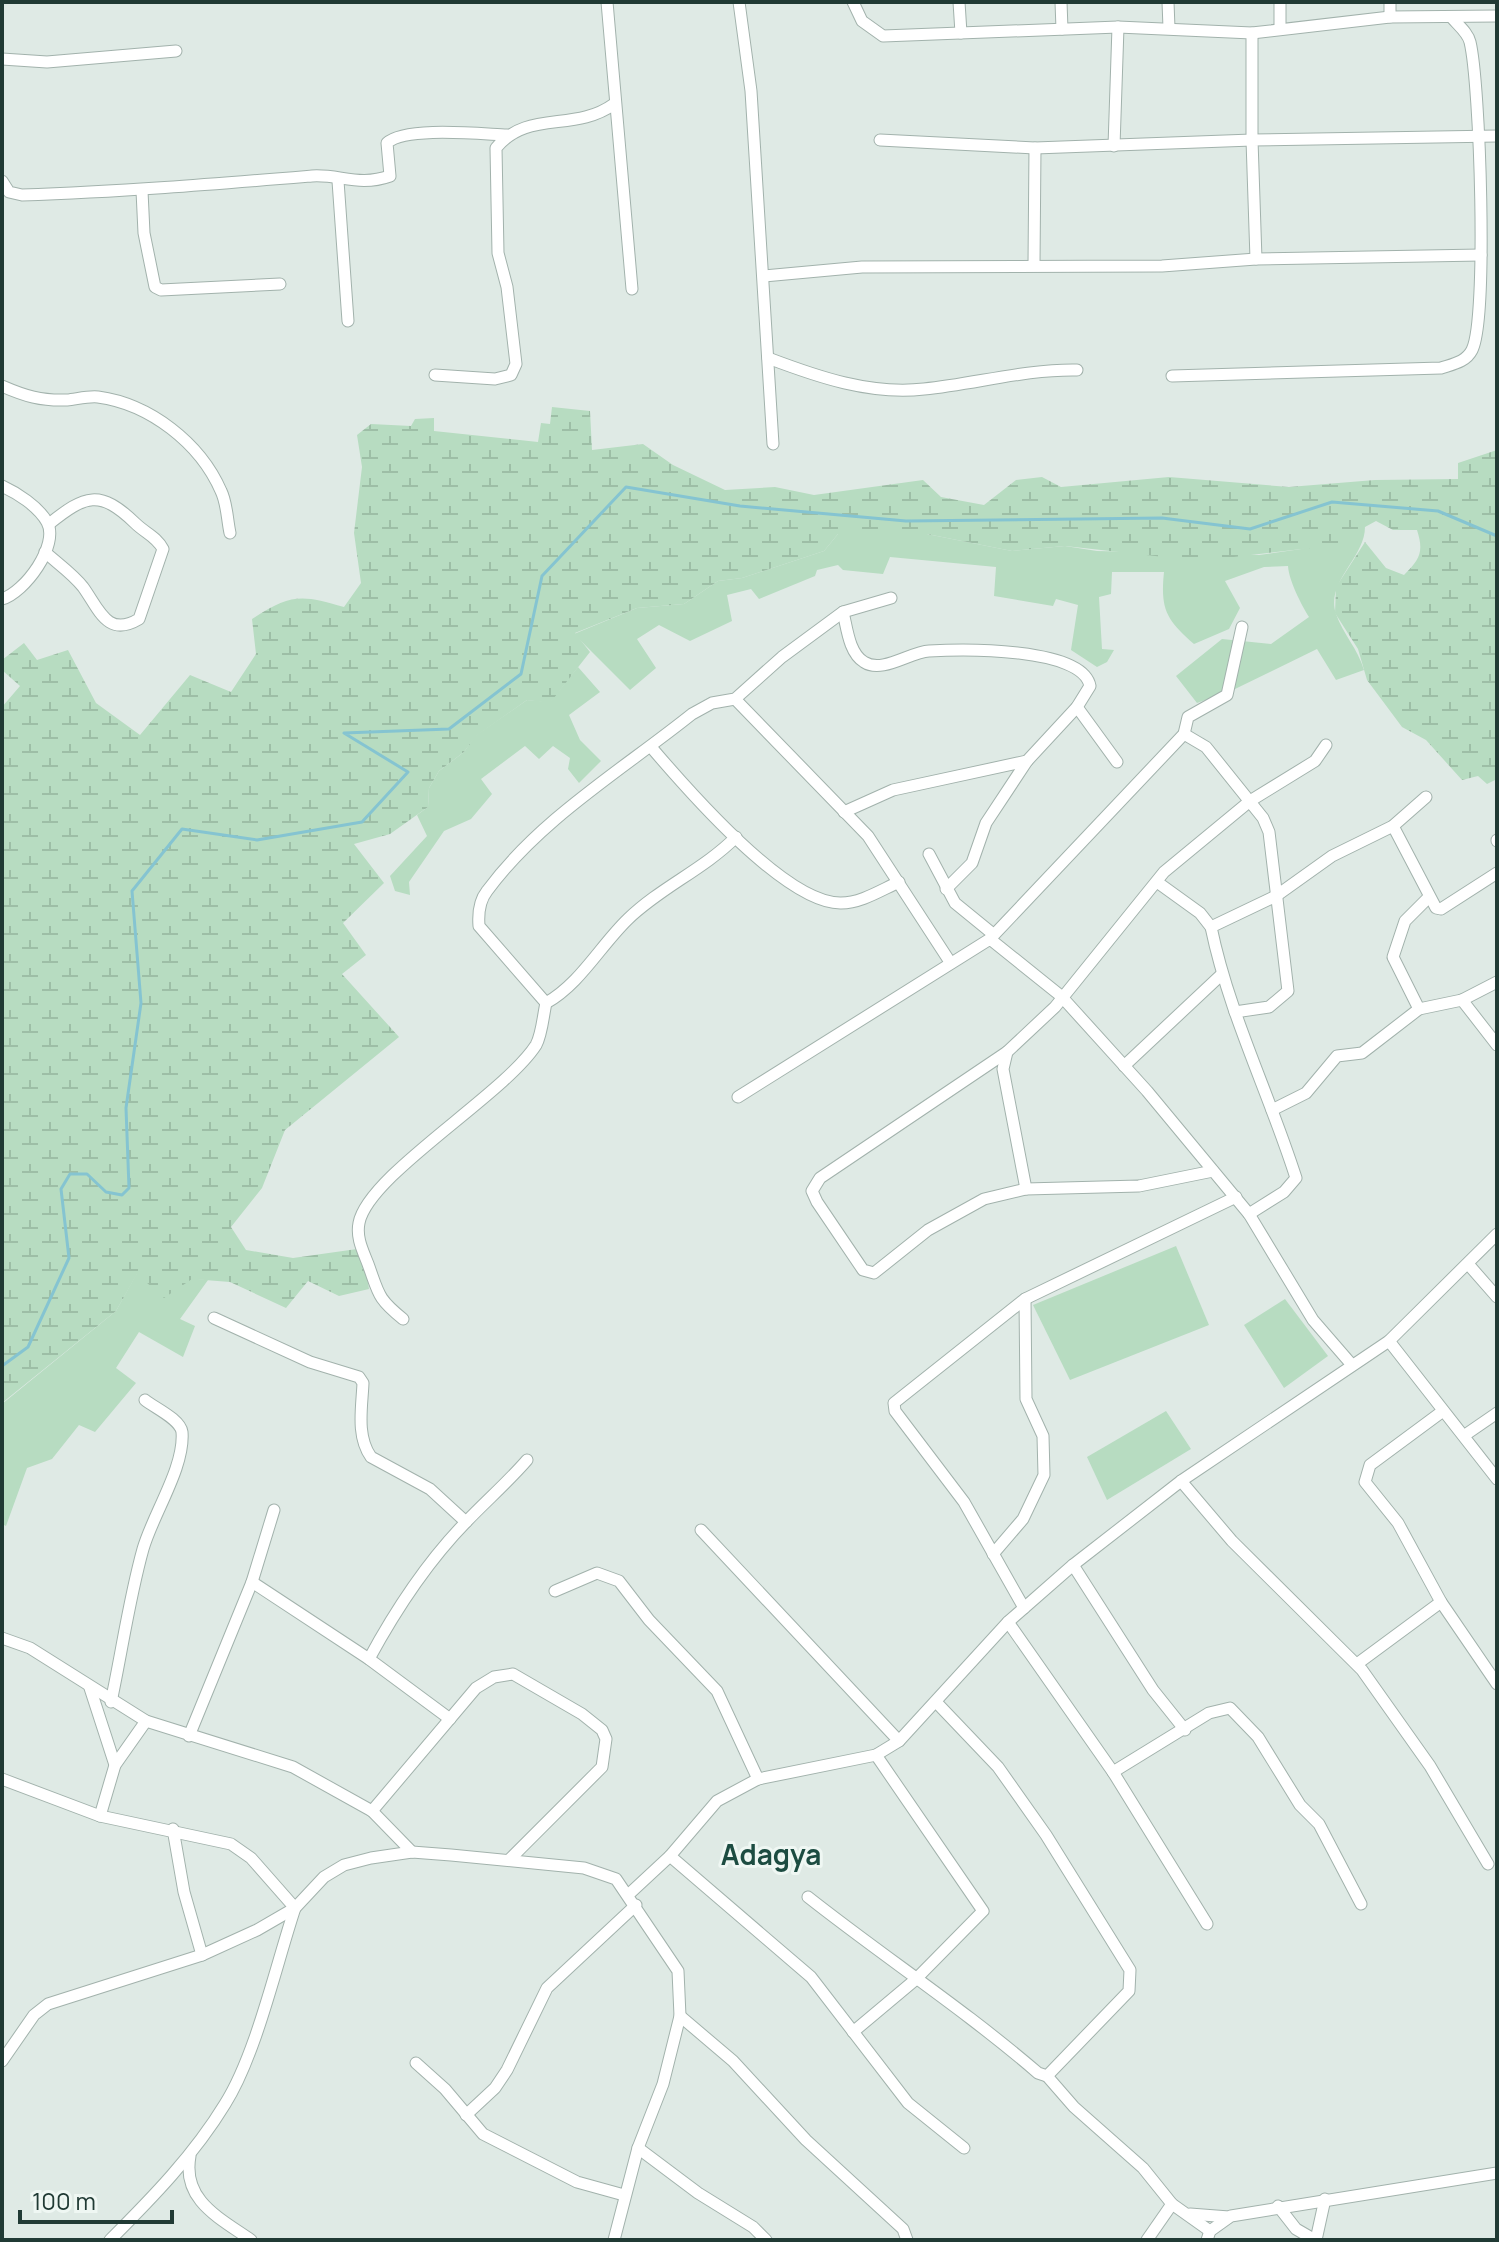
<svg xmlns="http://www.w3.org/2000/svg" width="1499" height="2242" font-family="Manrope,sans-serif">
<style>
.green{fill:#b7dcc1}
.wetland{fill:url(#wetland-marsh)}
.lines{fill:none;stroke-linecap:round;stroke-linejoin:round}
.stream{stroke:#85c4d1;stroke-width:3}
.minor-casing{stroke:#a2b2ac;stroke-width:13}
.minor{stroke:#fff;stroke-width:11}
.labels{text-anchor:middle;dominant-baseline:central;stroke-width:6;stroke-linejoin:round;paint-order:stroke}
.quarter-label{font-size:28px;font-weight:bold;fill:#1c4c41;stroke:#eff7f3}
</style>
<defs>
<pattern id="wetland-marsh" width="20" height="14" patternUnits="userSpaceOnUse" patternTransform="scale(2)"><rect width="20" height="14" fill="#b7dcc1"/><path d="M1 5h8M5 5V1M11 12h8M15 12V8" fill="none" stroke="#9dbea6"/></pattern>
</defs>
<rect width="100%" height="100%" fill="#dfeae5"/>
<g class="green">
<path d="M 1365,527 C 1365,558 1325,582 1336,614 C 1343,634 1358,649 1364,670 L 1336,680 L 1317,649 L 1235,689 L 1197,703 L 1176,676 L 1222,639 L 1271,644 L 1309,617 C 1301,604 1289,581 1288,566 L 1264,567 L 1225,581 L 1240,608 L 1229,629 L 1194,644 C 1167,620 1160,610 1164,572 L 1112,572 L 1111,594 L 1099,597 L 1102,649 L 1114,650 L 1107,662 L 1097,667 L 1071,650 L 1078,605 L 1056,599 L 1053,606 L 994,596 L 996,567 L 890,557 L 883,574 L 843,570 L 838,565 L 817,570 L 815,576 L 759,599 L 751,589 L 727,595 L 732,621 L 690,641 L 659,625 L 637,639 L 656,668 L 630,690 L 574,634 L 637,608 L 684,604 L 718,581 L 742,578 L 824,551 L 838,534 L 927,534 L 1012,551 L 1065,546 L 1097,551 L 1259,555 L 1301,549 Z"/>
<polygon points="578,667 600,692 569,715 580,740 601,761 579,783 568,769 570,758 553,746 539,759 525,746 481,779 492,794 471,819 444,831 409,882 410,895 395,891 390,876 427,836 417,815 428,807 429,788 439,771 464,752 475,736 527,700 550,702"/>
<polygon points="1176,1246 1209,1325 1070,1380 1033,1305"/>
<polygon points="137,1273 208,1280 180,1319 195,1326 183,1357 139,1332 116,1368 136,1383 95,1432 79,1425 52,1459 27,1468 6,1526 2,1524 2,1404 116,1311"/>
<polygon points="1285,1299 1328,1356 1284,1388 1244,1325"/>
<polygon points="1166,1411 1191,1449 1107,1500 1087,1457"/>
</g>
<path class="wetland" d="M 552,407 L 590,411 L 592,450 L 643,444 L 673,465 L 725,490 L 775,487 L 814,495 L 923,480 L 941,497 L 984,505 L 1016,480 L 1042,477 L 1061,487 L 1169,477 L 1289,487 L 1375,480 L 1458,479 L 1458,463 L 1497,450 L 1497,779 L 1487,784 L 1478,776 L 1462,780 L 1426,740 L 1402,727 L 1367,680 L 1358,649 L 1335,613 L 1336,587 L 1365,542 L 1386,568 L 1404,575 C 1420,559 1424,552 1417,530 L 1393,530 L 1376,521 L 1365,527 L 1353,543 L 1200,561 L 1065,546 L 1012,551 L 927,534 L 838,534 L 824,551 L 742,578 L 718,581 L 684,604 L 637,608 L 575,633 L 590,652 L 550,703 L 527,700 L 476,736 L 464,752 L 439,771 L 429,788 L 428,807 L 390,834 L 354,844 L 384,883 L 343,923 L 366,955 L 342,974 L 399,1037 L 285,1130 L 262,1188 L 231,1227 L 246,1250 L 293,1258 L 357,1249 L 365,1264 L 369,1289 L 339,1296 L 308,1281 L 286,1308 L 230,1282 L 192,1279 L 164,1298 L 137,1274 L 116,1311 L 2,1403 L 2,707 L 20,686 L 2,670 L 2,660 L 24,643 L 37,660 L 68,650 L 96,703 L 140,735 L 190,675 L 231,692 L 256,654 L 252,619 C 290,594 301,594 344,607 L 361,583 L 354,533 L 362,467 L 357,435 L 371,424 L 411,426 L 415,419 L 434,418 L 434,431 L 538,442 L 541,423 L 550,424 Z"/>
<g class="lines">
<polyline class="stream" points="2,1366 28,1347 69,1258 61,1189 70,1174 87,1174 106,1192 122,1195 129,1188 126,1108 141,1003 132,891 182,829 257,840 362,822 408,772 344,733 449,729 521,674 542,576 626,487 740,506 906,521 1162,518 1250,529 1332,502 1438,511 1497,536"/>
<defs>
<g id="minor">
<polyline points="607,2 632,289"/>
<polyline points="739,2 751,91 773,444"/>
<polyline points="853,2 862,21 883,36 1118,27 1252,33 1390,17 1497,16"/>
<polyline points="959,2 961,33"/>
<polyline points="1061,2 1062,29"/>
<polyline points="1168,2 1169,28"/>
<polyline points="1280,2 1280,28"/>
<polyline points="1390,2 1390,17"/>
<polyline points="2,59 47,62 176,51"/>
<polyline points="880,140 1035,148 1252,140 1252,33"/>
<polyline points="1114,146 1118,27"/>
<path d="M 2,181 L 9,192 L 22,195 C 119,192 215,184 312,176 C 339,174 359,187 390,176 L 387,143 C 405,126 481,134 507,135"/>
<polyline points="338,181 348,321"/>
<polyline points="142,191 144,233 155,287 161,290 280,284"/>
<polyline points="1256,259 1252,140 1497,136"/>
<polyline points="1034,264 1035,148"/>
<polyline points="764,276 862,267 1162,266 1256,259 1481,255"/>
<path d="M 768,358 C 818,377 870,395 924,389 C 975,384 1026,369 1077,370"/>
<path d="M 435,375 L 495,379 L 511,375 L 516,364 L 507,287 L 498,253 L 496,148 C 528,109 574,133 614,104"/>
<path d="M 1172,376 L 1441,368 C 1453,364 1466,362 1472,350 C 1488,318 1480,83 1470,42 C 1468,33 1459,26 1452,18"/>
<path d="M 2,386 C 25,396 41,401 67,400 C 77,399 88,396 98,397 C 150,404 200,443 221,491 C 227,503 227,519 230,533"/>
<path d="M 2,486 C 17,493 38,506 47,522 C 60,545 24,593 2,599"/>
<path d="M 45,552 C 57,563 73,574 83,587 C 99,609 107,638 139,619 L 163,549 C 156,536 145,533 135,523 C 100,489 85,495 49,524"/>
<path d="M 843,612 C 847,628 849,653 864,662 C 882,674 910,652 929,651 C 962,649 1083,647 1090,686 L 1077,707 L 1027,761 L 893,790 L 844,812"/>
<polyline points="735,699 868,836 950,962"/>
<polyline points="1077,707 1117,762"/>
<polyline points="1184,734 1188,717 1227,695 1242,627"/>
<path d="M 651,747 C 686,788 786,904 841,903 C 861,903 881,890 899,882"/>
<polyline points="1393,826 1436,908 1441,909 1497,873"/>
<polyline points="1497,840 1497,841"/>
<polyline points="929,854 955,903 993,934"/>
<polyline points="1157,882 1200,913 1211,927"/>
<polyline points="946,889 972,863 986,823 1027,761"/>
<polyline points="990,939 1184,734 1206,747 1263,818 1269,832 1288,991 1269,1007 1235,1012"/>
<polyline points="1462,1000 1497,1045"/>
<path d="M 546,1003 L 479,926 C 478,913 479,901 487,891 C 540,819 622,770 692,714 L 712,703 L 735,699 L 782,657 L 843,612 L 891,598"/>
<polyline points="1419,1009 1393,957 1405,921 1429,897"/>
<polyline points="1007,1052 820,1178 812,1191 817,1202 863,1270 874,1273 928,1230 984,1199 1026,1189 1139,1186 1213,1171"/>
<polyline points="1124,1066 1221,975"/>
<polyline points="738,1097 990,939 1061,996 1147,1091 1249,1214 1313,1320 1352,1365"/>
<polyline points="1272,1110 1306,1093 1337,1056 1362,1053 1419,1009 1462,1000 1497,982"/>
<polyline points="1026,1189 1003,1069 1007,1052 1055,1007 1164,872 1250,801 1315,761 1326,745"/>
<path d="M 1249,1214 L 1284,1192 L 1296,1178 C 1269,1093 1229,1014 1211,927 L 1276,896 L 1332,856 L 1393,826 L 1426,797"/>
<polyline points="1468,1264 1497,1297"/>
<path d="M 214,1318 L 310,1362 L 359,1377 L 363,1383 C 362,1407 356,1436 371,1457 L 430,1489 L 466,1522"/>
<path d="M 403,1319 C 377,1298 379,1294 368,1264 C 363,1251 356,1238 359,1223 C 368,1175 504,1095 536,1045 C 542,1034 543,1016 546,1003 C 580,984 600,946 628,919 C 661,887 703,870 736,837"/>
<polyline points="1389,1341 1497,1479"/>
<polyline points="1443,1411 1370,1465 1365,1482 1398,1523 1441,1602 1497,1684"/>
<polyline points="1465,1435 1497,1413"/>
<polyline points="1181,1481 1232,1541 1362,1670 1430,1766 1488,1864"/>
<polyline points="701,1530 899,1741"/>
<polyline points="993,1554 1023,1519 1044,1475 1043,1436 1026,1399 1025,1299"/>
<polyline points="1073,1565 1153,1690 1185,1730"/>
<polyline points="252,1582 369,1659 450,1719"/>
<polyline points="555,1591 597,1573 619,1581 649,1620 717,1691 758,1779"/>
<polyline points="1024,1608 964,1502 895,1411 894,1403 1025,1299 1236,1197"/>
<polyline points="1008,1622 1113,1772 1207,1924"/>
<polyline points="2,1638 30,1648 146,1721 293,1767 372,1811 412,1852"/>
<path d="M 369,1659 C 395,1611 428,1561 466,1522 C 486,1501 508,1482 527,1460"/>
<polyline points="1357,1664 1441,1602"/>
<polyline points="90,1688 115,1765"/>
<path d="M 111,1702 C 122,1651 129,1599 143,1549 C 153,1514 185,1467 182,1432 C 180,1419 155,1408 145,1400"/>
<polyline points="189,1736 252,1582 274,1510"/>
<polyline points="1113,1772 1209,1713 1230,1708 1258,1737 1300,1805 1319,1824 1361,1904"/>
<path d="M 2,1779 L 100,1816 L 231,1844 L 251,1858 L 295,1908 C 276,1965 256,2055 225,2104 C 194,2155 152,2198 110,2240"/>
<polyline points="372,1811 476,1688 494,1677 513,1674 582,1714 602,1730 606,1739 602,1767 509,1860"/>
<polyline points="100,1816 115,1765 146,1721"/>
<polyline points="173,1829 184,1892 202,1955"/>
<polyline points="670,1856 811,1977 908,2103 964,2148"/>
<polyline points="628,1895 670,1856 717,1801 758,1779 876,1755 899,1741 1008,1622 1073,1565 1181,1481 1389,1341 1497,1234"/>
<path d="M 808,1897 C 884,1957 965,2010 1038,2073 L 1047,2076 L 1129,1991 L 1130,1970 L 1046,1835 L 998,1767 L 936,1702"/>
<polyline points="680,2016 733,2061 806,2140 903,2229 907,2240"/>
<polyline points="853,2032 915,1980 983,1911 876,1755"/>
<polyline points="2,2061 34,2015 48,2004 202,1955 257,1930 295,1908 324,1877 344,1865 371,1858 412,1852 451,1855 584,1868 616,1879 678,1971 680,2016 663,2084 638,2148 614,2240"/>
<polyline points="416,2063 445,2089 483,2134 577,2182 624,2195"/>
<polyline points="1047,2076 1074,2107 1143,2168 1172,2204 1210,2231"/>
<polyline points="466,2115 495,2088 507,2070 547,1988 636,1905"/>
<polyline points="638,2148 698,2193 753,2227 766,2240"/>
<path d="M 190,2156 C 182,2200 218,2217 251,2240"/>
<polyline points="1278,2206 1296,2229 1315,2240"/>
<polyline points="1190,2214 1229,2217"/>
<polyline points="1147,2240 1172,2204"/>
<polyline points="1207,2240 1210,2231 1231,2216 1497,2173"/>
<polyline points="1316,2240 1325,2199"/>
</g>
</defs>
<use href="#minor" class="minor-casing"/>
<use href="#minor" class="minor"/>
</g>
<g class="labels">
<g class="quarter-label">
<text x="771" y="1854">Adagya</text>
</g>
</g>
<rect width="1499" height="2242" fill="none" stroke="#203a34" stroke-width="8"/>
<path d="M20 2210v12h152v-12" fill="none" stroke="#203a34" stroke-width="4"/>
<text x="32" y="2210" font-size="24" fill="#203a34" stroke="#eff7f3" stroke-width="6" paint-order="stroke">100 m</text>
</svg>
